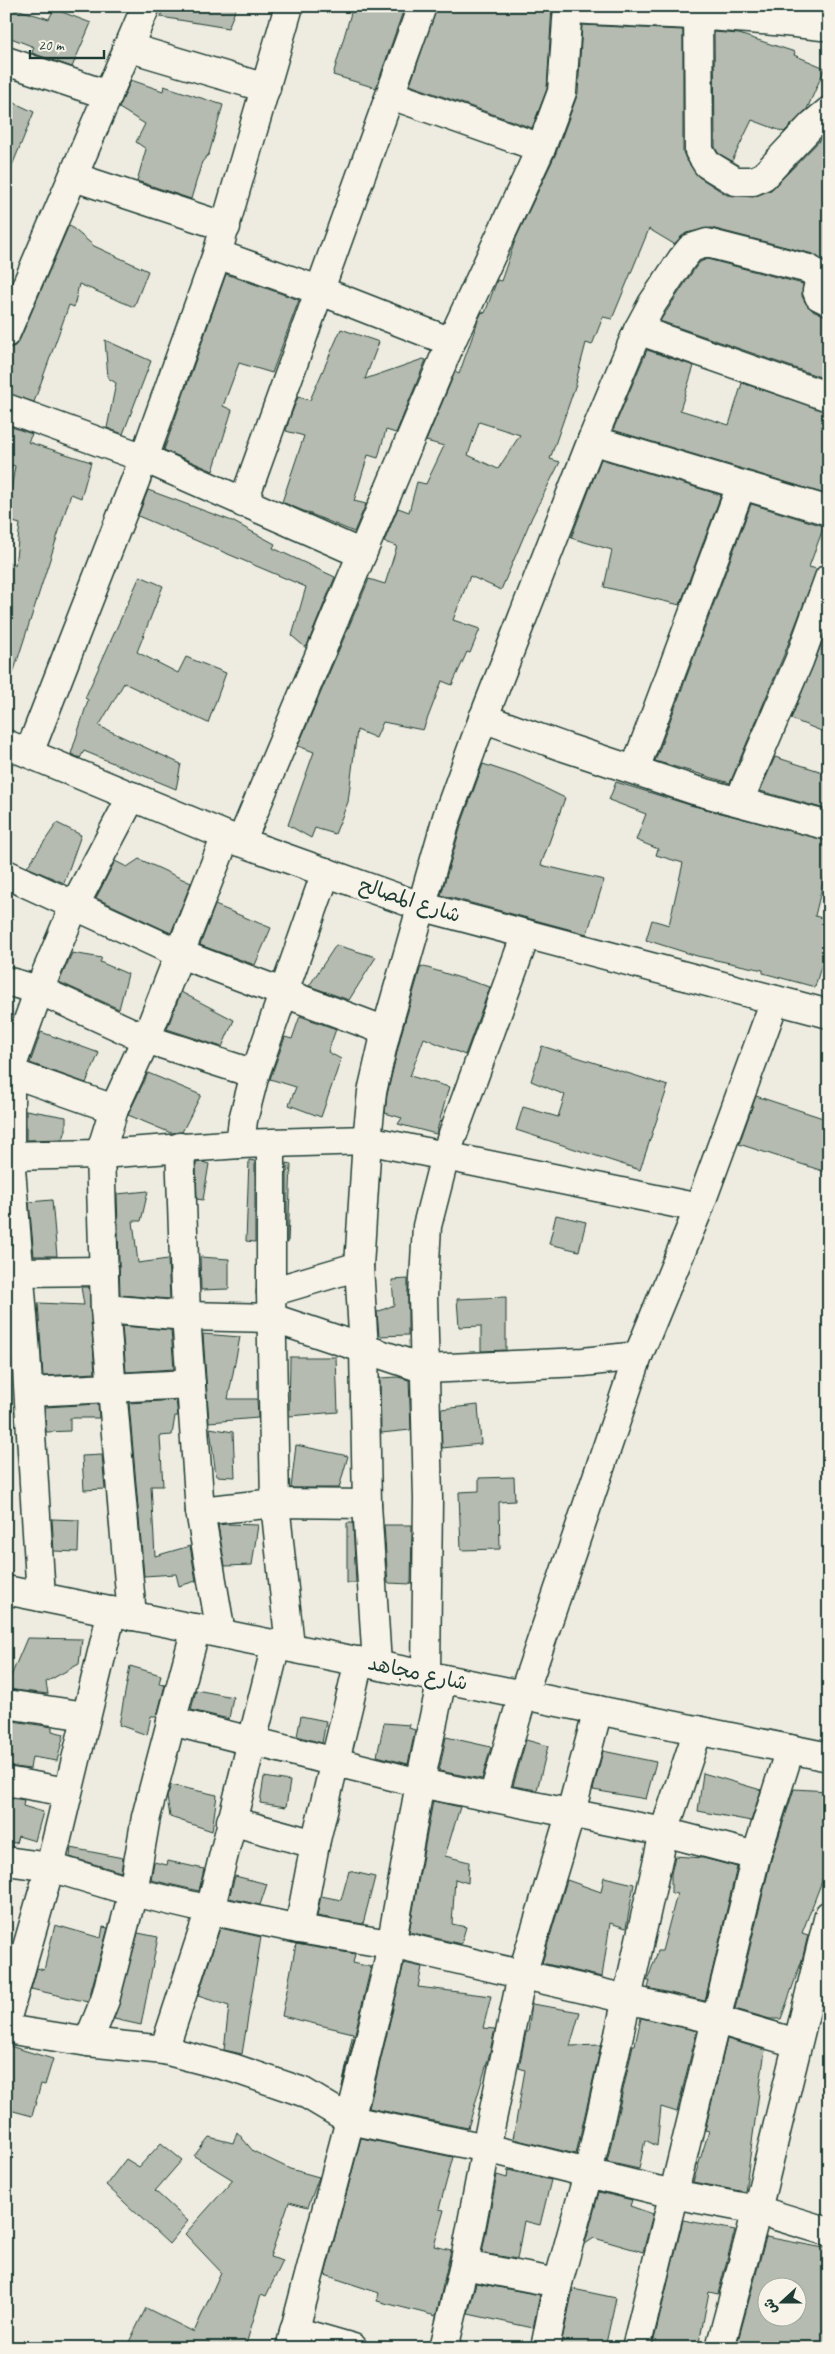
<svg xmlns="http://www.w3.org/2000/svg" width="835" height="2354" font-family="Caveat,'Playpen Sans Arabic',sans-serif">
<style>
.building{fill:#b5bbb0;stroke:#1f3d34;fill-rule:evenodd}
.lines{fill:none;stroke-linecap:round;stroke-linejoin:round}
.minor-casing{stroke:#1f3d34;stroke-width:31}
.minor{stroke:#f7f3e8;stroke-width:28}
.labels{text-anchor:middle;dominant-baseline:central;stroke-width:5;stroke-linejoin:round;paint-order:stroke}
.street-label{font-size:20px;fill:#1f3d34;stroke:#f7f3e8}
</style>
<rect width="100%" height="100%" fill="#eeece1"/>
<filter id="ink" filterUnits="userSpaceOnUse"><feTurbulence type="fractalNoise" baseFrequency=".02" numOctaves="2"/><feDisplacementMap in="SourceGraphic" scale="10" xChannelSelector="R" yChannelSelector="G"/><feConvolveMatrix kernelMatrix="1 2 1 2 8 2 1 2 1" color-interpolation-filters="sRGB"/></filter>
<g filter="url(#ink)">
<g class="building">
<polygon points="6,6 49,19 54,9 91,23 72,67 32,53 34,47 6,36"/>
<polygon points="162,6 237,6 228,28 161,17"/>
<polygon points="353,6 405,6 376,88 333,75"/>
<polygon points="437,6 552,6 547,89 532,128 410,85"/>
<path d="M 582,25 L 683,30 L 683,152 L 686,159 L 699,177 L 727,195 L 753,197 L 771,190 L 829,131 L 829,265 L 813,254 L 711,228 L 686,233 L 674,244 L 649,229 L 612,319 L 603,317 L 592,345 L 586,343 L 576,381 L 577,381 L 550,459 L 560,462 L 532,517 L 501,590 L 470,576 L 453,620 L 480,629 L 470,653 L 467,652 L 452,685 L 442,681 L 423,730 L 383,722 L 376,738 L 357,730 L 348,802 L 335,834 L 315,828 L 311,838 L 288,825 L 314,752 L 298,746 L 369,579 L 385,584 L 397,546 L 384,542 L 398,508 L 409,512 L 417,482 L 426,484 L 444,446 L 426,441 L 455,372 L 459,374 L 479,318 L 482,312 L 485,313 L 497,280 L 501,281 L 516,238 L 556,153 L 578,93 ZM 479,422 L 520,435 L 498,469 L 468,455 Z"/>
<polygon points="714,32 739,34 795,52 794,55 825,68 807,109 784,132 752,120 732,161 718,153 715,147"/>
<polygon points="131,80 163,91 164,86 223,105 209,154 202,162 191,199 137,181 146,149 136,142 145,124 119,108"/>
<polygon points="6,99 34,112 7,178 6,178"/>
<polygon points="69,225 94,246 148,271 134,307 79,284 74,307 69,305 34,402 6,393 6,349 15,346 20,339"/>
<polygon points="707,259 803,284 802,296 805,302 812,310 829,316 829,380 660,321 695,268 700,262"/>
<polygon points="226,274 299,300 272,373 239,363 223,406 232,410 213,471 164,450"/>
<polygon points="341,329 379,342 365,379 423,359 426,360 396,433 386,430 378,458 368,455 354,501 366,504 354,532 282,502 304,436 286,431 289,420 298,397 310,400"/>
<polygon points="105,340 151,361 123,434 107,428 116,383 108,378"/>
<polygon points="647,350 694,366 680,410 729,425 742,383 829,412 829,495 613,430"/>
<polygon points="6,425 32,434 28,442 91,462 81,498 71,494 10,683 6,682 6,561 15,565 20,524 6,520 15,466 12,465 9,473 6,473"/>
<polygon points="601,459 721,495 680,605 604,587 612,550 571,538"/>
<polygon points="148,490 232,521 275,544 273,548 335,577 306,648 292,636 306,587 138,516"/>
<polygon points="751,504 824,526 809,567 817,569 784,655 730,783 655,761"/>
<polygon points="140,576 163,586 137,652 178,673 186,657 226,673 208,723 124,683 99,726 181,764 176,789 84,751 80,758 71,754 88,700 85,698"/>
<polygon points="829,625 829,734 791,719"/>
<polygon points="775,757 829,774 829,810 760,791"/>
<polygon points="483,764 522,777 565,798 541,865 604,880 587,934 441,895 462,822"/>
<polygon points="616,782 690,805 829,841 829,857 815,916 829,920 829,939 815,987 763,973 763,970 697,956 646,940 652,920 669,925 683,863 656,855 658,849 636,840 646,814 609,800"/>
<polygon points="57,823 81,835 64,883 27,867"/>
<polygon points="139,859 191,883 171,933 96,898 115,861 127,867"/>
<polygon points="215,905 271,928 255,965 200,945"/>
<polygon points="336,945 376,957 349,1000 309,986"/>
<polygon points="72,953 102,958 100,962 128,974 119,1009 59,982"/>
<polygon points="421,966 490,987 465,1055 424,1038 410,1076 449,1087 436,1134 398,1124 402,1118 385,1113 387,1095 401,1035"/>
<polygon points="181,992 234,1020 222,1047 167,1029"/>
<polygon points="300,1016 336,1029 328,1052 341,1059 321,1117 289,1105 296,1087 270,1079 285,1037 292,1039"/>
<polygon points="41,1032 99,1053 86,1083 30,1063"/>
<polygon points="542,1046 668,1086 640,1170 516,1130 523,1107 558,1117 565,1095 531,1081"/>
<polygon points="148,1073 201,1095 182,1132 171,1133 128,1115"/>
<polygon points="756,1096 829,1120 829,1173 739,1144"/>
<polygon points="26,1110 66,1117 66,1130 63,1139 26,1140"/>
<polygon points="249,1160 255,1161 255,1242 246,1241"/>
<polygon points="202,1162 209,1164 203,1200 197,1199 196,1163"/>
<polygon points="287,1163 291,1164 288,1243 287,1243"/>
<polygon points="148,1191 141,1221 133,1221 138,1263 168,1259 170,1299 120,1295 117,1194"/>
<polygon points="52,1200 57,1256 34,1256 29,1202"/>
<polygon points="556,1215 586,1222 579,1251 549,1244"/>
<polygon points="200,1257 229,1259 229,1289 201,1290"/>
<polygon points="408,1279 408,1335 379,1336 377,1312 394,1305 392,1280"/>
<polygon points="81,1287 89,1287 95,1373 43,1376 38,1303 84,1305"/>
<polygon points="506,1297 506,1350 481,1351 481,1326 459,1327 457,1299"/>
<polygon points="122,1326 171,1330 174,1369 126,1372"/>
<polygon points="203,1334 240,1337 228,1399 257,1399 258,1418 209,1422"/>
<polygon points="290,1357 336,1357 338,1412 289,1416"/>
<polygon points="398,1377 409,1380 411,1430 381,1433 380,1378"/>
<polygon points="176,1400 178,1416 175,1416 172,1435 160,1436 163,1486 151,1486 155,1556 190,1546 196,1581 179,1586 176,1574 144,1576 129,1403"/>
<polygon points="98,1404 99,1418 70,1418 70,1431 46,1432 45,1407"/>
<polygon points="478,1405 481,1444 442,1448 441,1409"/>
<polygon points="210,1428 233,1432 235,1477 216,1476"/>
<polygon points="296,1445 348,1456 339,1488 291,1488"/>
<polygon points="102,1455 105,1489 84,1490 82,1456"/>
<polygon points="514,1477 515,1501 499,1502 500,1549 461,1550 459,1492 479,1491 479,1478"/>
<polygon points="52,1519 79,1520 78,1552 54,1551"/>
<polygon points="347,1523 353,1523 356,1583 347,1583"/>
<polygon points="227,1524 258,1525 252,1565 225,1566 218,1525"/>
<polygon points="384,1525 412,1525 411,1584 388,1583"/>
<polygon points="27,1638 82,1639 79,1664 46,1682 48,1694 6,1689 6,1677 11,1676"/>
<polygon points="130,1666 161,1675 159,1684 165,1685 157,1716 151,1716 147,1735 119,1725"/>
<polygon points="196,1690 233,1697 229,1719 191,1710"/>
<polygon points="301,1716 326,1721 322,1743 297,1736"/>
<polygon points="13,1721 52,1727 52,1731 64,1734 57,1761 32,1757 30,1769 7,1766"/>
<polygon points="384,1723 410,1725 409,1728 415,1730 408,1764 377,1756"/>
<polygon points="446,1737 491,1747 482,1779 439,1771"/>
<polygon points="526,1740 548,1746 537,1790 513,1786"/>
<polygon points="603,1751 656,1762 646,1799 593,1790"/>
<polygon points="703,1773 761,1790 751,1821 698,1811"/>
<polygon points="264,1777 290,1781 286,1807 260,1803"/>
<polygon points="171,1785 217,1795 212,1831 170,1817 167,1797"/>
<polygon points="794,1789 829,1791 829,1825 822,1881 802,1933 808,1935 802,1960 781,2019 770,2019 735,2009 771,1860"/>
<polygon points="6,1797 24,1800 23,1806 43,1812 35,1841 18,1836 16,1843 6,1842"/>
<polygon points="433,1801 460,1807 445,1856 469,1862 468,1883 455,1879 452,1924 466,1927 461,1944 409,1932"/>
<polygon points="71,1848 123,1858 121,1872 70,1857"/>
<polygon points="675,1856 703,1858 737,1867 705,2001 648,1988 650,1981 647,1981 658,1951 662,1951 677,1894 671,1893 671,1874"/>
<polygon points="168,1861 204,1869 199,1891 151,1880 154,1862 167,1865"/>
<polygon points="349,1871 375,1877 363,1924 317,1916 321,1896 341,1900"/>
<polygon points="235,1876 267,1884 260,1905 229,1898"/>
<polygon points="604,1877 634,1884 626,1928 610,1923 602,1977 542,1963 567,1880 601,1892"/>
<polygon points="55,1925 101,1938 103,1927 108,1928 88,2002 31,1989 37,1968 44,1970"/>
<polygon points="220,1928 261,1937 242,2054 224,2050 229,2006 198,1996"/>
<polygon points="138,1933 158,1937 141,2025 114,2019"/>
<polygon points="296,1944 355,1954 353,1963 371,1967 342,2087 353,2033 282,2016"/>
<polygon points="404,1963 422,1967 418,1987 491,1996 483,2028 495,2029 488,2060 468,2128 369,2108"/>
<polygon points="532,2004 580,2012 570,2046 601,2045 576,2154 513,2139 525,2070 519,2068 526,2032 528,2032"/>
<polygon points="641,2018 697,2031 677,2112 661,2107 657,2146 645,2140 639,2169 607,2162 633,2045 635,2045"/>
<polygon points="727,2039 765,2050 745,2192 693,2182 709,2131 705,2130"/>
<polygon points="6,2045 53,2059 45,2085 41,2084 32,2116 6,2109"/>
<polygon points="237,2132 253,2151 290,2169 319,2177 308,2207 289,2202 270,2257 283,2261 266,2296 261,2294 245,2348 126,2348 146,2308 194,2332 221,2272 185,2234 233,2180 194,2156 209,2137 233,2143"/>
<polygon points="361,2138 453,2157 439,2209 444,2210 434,2246 451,2250 436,2316 377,2301 379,2293 325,2275"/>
<polygon points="161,2143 182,2160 155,2191 188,2221 169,2244 106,2185 126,2159 139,2167"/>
<polygon points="508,2170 551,2180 540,2225 524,2221 517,2259 482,2253 497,2175 507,2178"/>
<polygon points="599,2192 632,2200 630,2206 653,2214 643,2252 594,2238 585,2244"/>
<polygon points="683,2220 735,2230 718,2294 709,2292 698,2348 652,2348"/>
<path d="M 766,2237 L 829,2249 L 829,2348 L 736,2348 ZM 768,2286 L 798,2286 L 798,2316 L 768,2316 Z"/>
<polygon points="476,2283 540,2295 533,2328 468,2314"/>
<polygon points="573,2289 616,2298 605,2348 561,2346"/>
</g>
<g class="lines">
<defs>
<g id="minor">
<polyline points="698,6 699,151 707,164 735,181 753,181 764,176 812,125 829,111"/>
<path d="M 568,9 C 653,13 737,16 822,26 L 829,18"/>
<polyline points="127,47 266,88"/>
<polyline points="6,61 108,95"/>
<polyline points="391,95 541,148"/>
<polyline points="74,177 226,227"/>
<polyline points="217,254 321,291 451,342"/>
<polyline points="638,330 829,397"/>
<polyline points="6,333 146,6"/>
<polyline points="6,408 144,458 362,554"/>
<polyline points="592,440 829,511"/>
<polyline points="243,503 422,6"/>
<polyline points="483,718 564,747 694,790 829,826"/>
<polyline points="6,744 241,842 420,906 829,1014"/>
<polyline points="29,753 144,458 217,254 289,6"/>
<polyline points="635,769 741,486"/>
<polyline points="739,801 799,661 829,578"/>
<polyline points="241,842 451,342 541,148 562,92 568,6"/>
<polyline points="6,874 180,954 386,1031"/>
<polyline points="6,981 39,990 146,1039 255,1074"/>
<polyline points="6,1071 114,1109"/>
<polyline points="240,1144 243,1120 255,1074 326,872"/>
<polyline points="271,1144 271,1292 275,1503 290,1647"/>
<polyline points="180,1147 186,1316 200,1511 221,1633"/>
<polyline points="6,1156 100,1154 240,1144 367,1140 699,1208"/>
<polyline points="20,1272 104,1271"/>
<polyline points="271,1292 359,1266"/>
<polyline points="105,1309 186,1316 272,1318 425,1369 583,1362 638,1356"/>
<polyline points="29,1392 191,1384"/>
<polyline points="200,1511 275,1503 367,1504"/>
<polyline points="6,1590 829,1757"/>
<polyline points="41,1597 26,1353 10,1156 10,1071 39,990 75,904 132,796"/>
<polyline points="132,1616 105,1309 100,1154 114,1109 146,1039 226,836"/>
<polyline points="377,1665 367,1504 364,1350 359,1266 367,1140 372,1092 386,1031 447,817 478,732 592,440 638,330 652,304 682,259 691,248 707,243 809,269 820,278 817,291 819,296 829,301"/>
<polyline points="426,1674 428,1499 423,1297 427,1226 445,1156 526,934"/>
<polyline points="6,1704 86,1716"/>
<polyline points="171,1721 420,1783 664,1832 756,1856"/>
<polyline points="6,1781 67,1792"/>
<polyline points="493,1797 523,1695 638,1356 699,1208 775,1000"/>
<polyline points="231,1821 315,1844"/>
<polyline points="6,1861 50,1867 133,1892 210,1910 299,1929 396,1945 717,2020 797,2043"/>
<polyline points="299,1929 315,1844 359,1661"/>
<polyline points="6,2021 50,1867 112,1611"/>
<polyline points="6,2029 88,2042 164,2050 233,2068 303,2092 350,2120 486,2148 673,2194 757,2210 829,2232"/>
<polyline points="88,2042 105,2000 133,1892 146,1817 196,1628"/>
<polyline points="164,2050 210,1910 276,1645"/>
<polyline points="464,2265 558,2283"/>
<polyline points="294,2331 353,2348"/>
<polyline points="290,2348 350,2120 387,1969 420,1783 442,1679"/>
<polyline points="444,2348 464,2265 486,2148 522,1975 571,1812 598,1710"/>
<polyline points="545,2348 558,2283 588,2174 664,1832 698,1730"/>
<polyline points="636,2348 756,1856 790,1749"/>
<polyline points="720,2348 757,2210 829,1915"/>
</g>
</defs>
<use href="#minor" class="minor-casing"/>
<use href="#minor" class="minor"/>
</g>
</g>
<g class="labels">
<g class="street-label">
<text transform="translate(410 900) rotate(18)">شارع المصالح</text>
<text transform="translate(418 1673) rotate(12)">شارع مجاهد</text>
</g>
</g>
<rect width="835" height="2354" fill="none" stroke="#f7f3e8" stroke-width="25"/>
<rect x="12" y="12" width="810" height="2329" fill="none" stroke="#1f3d34" stroke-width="2" filter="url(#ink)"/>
<g transform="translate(782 2302) rotate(249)"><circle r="24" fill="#f7f3e8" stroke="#a1aaa0"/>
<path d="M0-4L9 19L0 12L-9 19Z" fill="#1f3d34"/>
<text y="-8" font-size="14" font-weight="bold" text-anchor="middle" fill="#1f3d34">ش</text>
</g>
<path d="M30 50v8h74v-8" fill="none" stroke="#1f3d34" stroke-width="2.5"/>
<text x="38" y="50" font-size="15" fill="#1f3d34" stroke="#f7f3e8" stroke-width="4" paint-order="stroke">20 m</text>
</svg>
